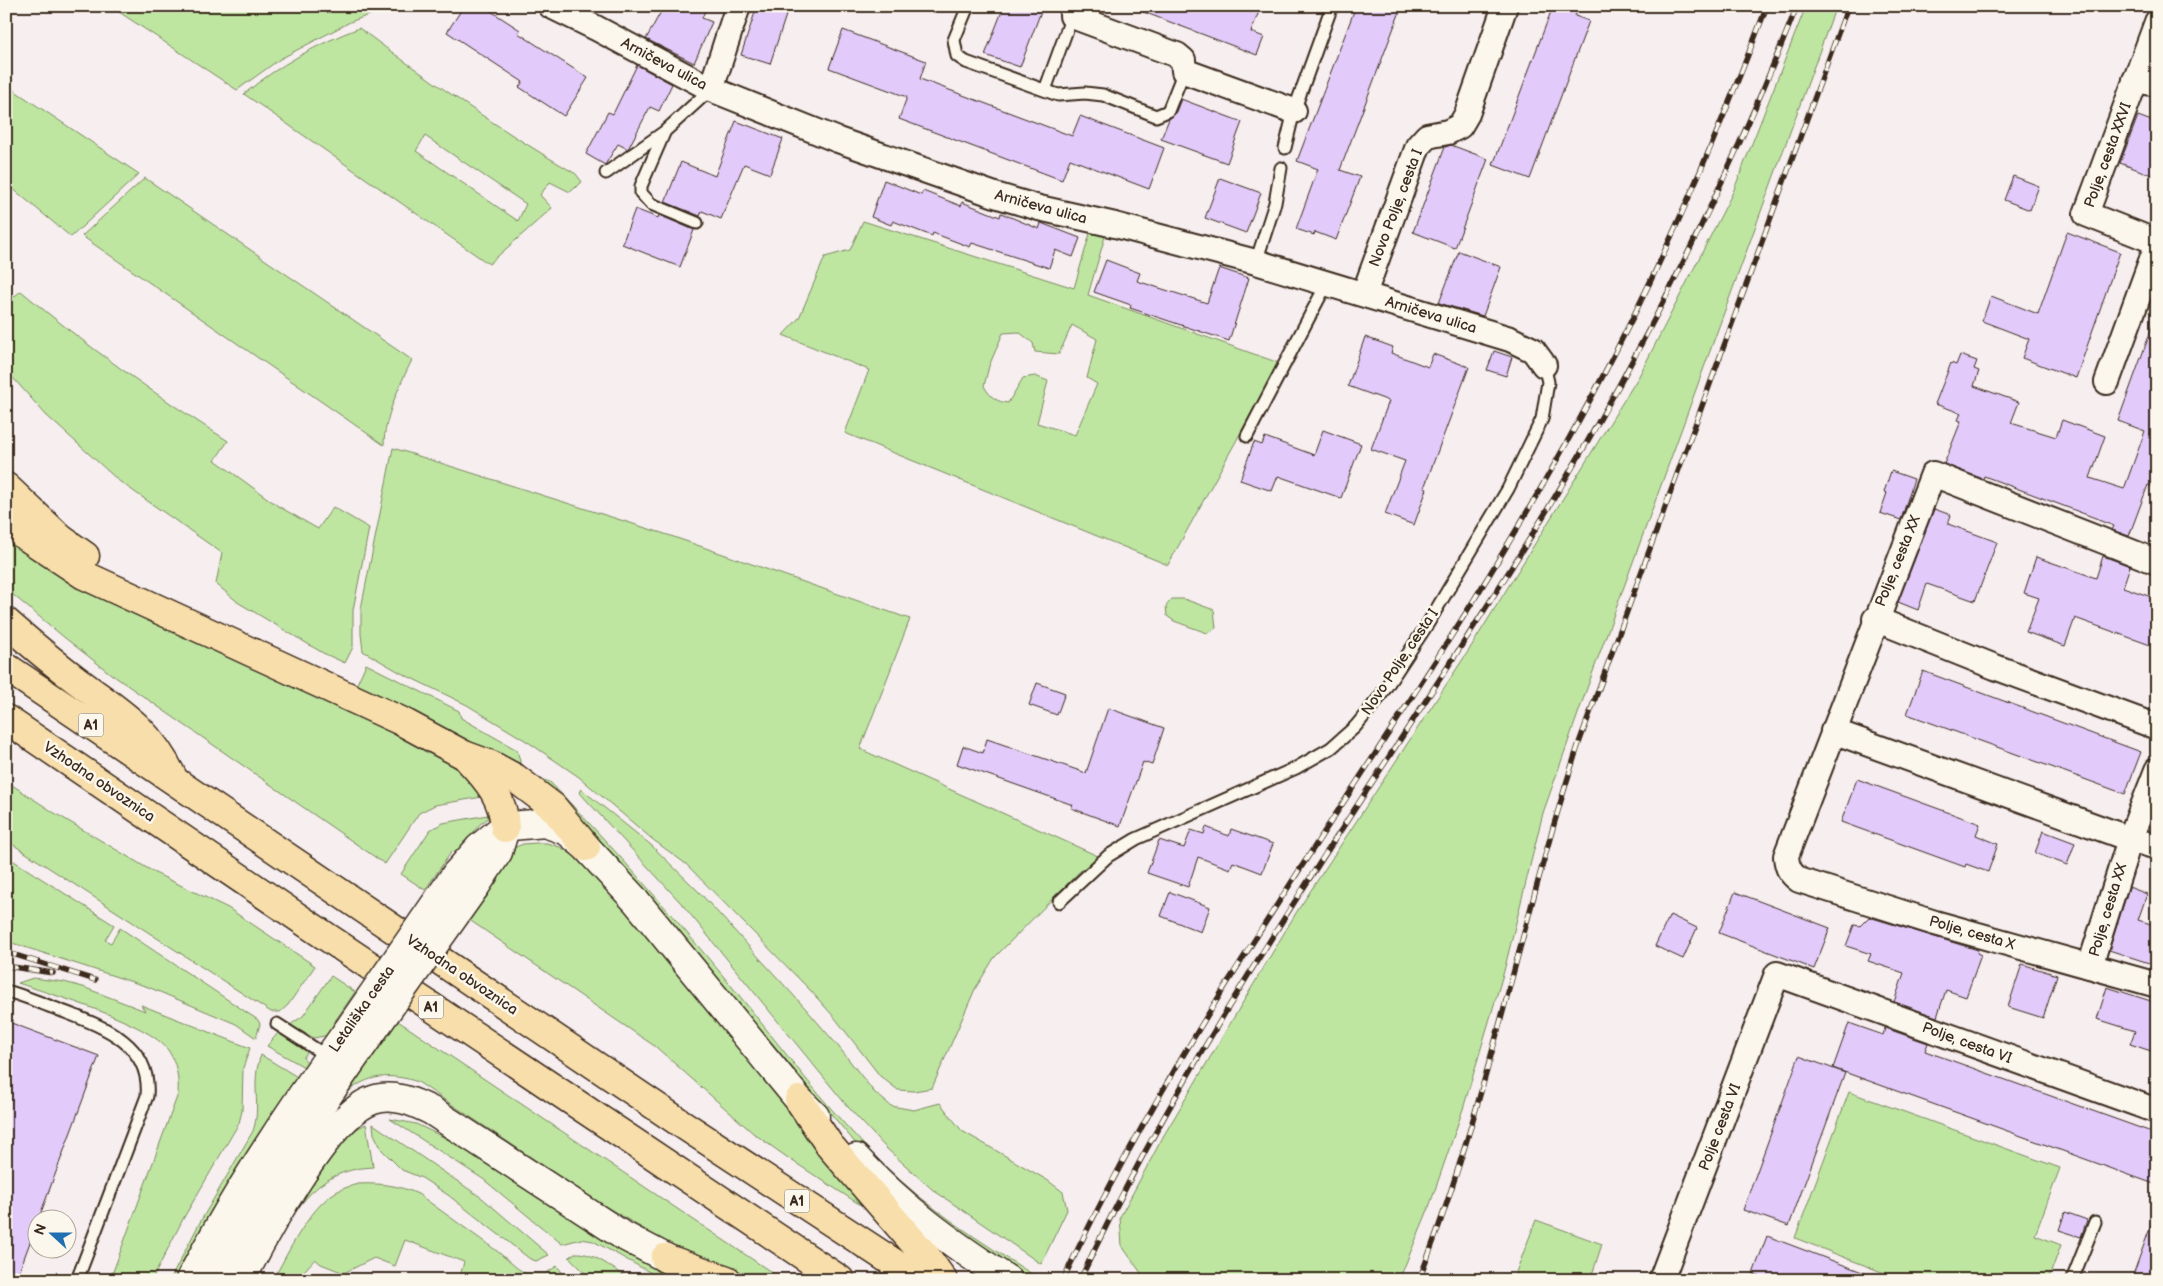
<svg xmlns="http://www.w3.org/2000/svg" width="2163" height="1286" font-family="'Balsamiq Sans',sans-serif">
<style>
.green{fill:#bee6a1;stroke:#7c8860;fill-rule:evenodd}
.building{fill:#e2cafb;stroke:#3b2a1e}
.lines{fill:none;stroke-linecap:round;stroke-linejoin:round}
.service-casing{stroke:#3b2a1e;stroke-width:15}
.minor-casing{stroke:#3b2a1e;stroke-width:28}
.secondary-casing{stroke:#3b2a1e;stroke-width:31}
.motorway-casing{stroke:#3b2a1e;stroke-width:31}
.service{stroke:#fbf7ec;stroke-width:11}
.minor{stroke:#fbf7ec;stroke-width:24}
.secondary{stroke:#fbf7ec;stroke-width:28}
.motorway{stroke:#f8deab;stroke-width:28}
.rail-casing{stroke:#3b2a1e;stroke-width:5.5}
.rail{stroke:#fbf7ec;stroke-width:4;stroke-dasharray:11;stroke-linecap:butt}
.secondary-bridge-casing{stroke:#3b2a1e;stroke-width:31;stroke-linecap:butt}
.secondary-bridge{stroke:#fbf7ec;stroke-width:28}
.labels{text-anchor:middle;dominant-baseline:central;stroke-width:5;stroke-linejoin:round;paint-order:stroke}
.shield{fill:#fbf7ec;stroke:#75685c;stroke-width:1}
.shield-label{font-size:14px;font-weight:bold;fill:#3b2a1e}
.street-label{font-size:15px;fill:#3b2a1e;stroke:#fbf7ec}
</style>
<rect width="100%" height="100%" fill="#f6eeef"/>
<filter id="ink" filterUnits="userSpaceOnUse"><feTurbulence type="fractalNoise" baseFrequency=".02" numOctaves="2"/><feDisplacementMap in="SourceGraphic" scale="10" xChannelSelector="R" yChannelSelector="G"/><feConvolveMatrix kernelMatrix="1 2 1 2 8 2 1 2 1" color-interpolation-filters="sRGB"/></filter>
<g filter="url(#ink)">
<g class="green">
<polygon points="110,6 393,6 350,22 280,59 237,90"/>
<polygon points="1806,6 1836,6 1591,677 1543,813 1504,971 1463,1109 1428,1210 1399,1280 1137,1280 1141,1273 1122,1246 1120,1217 1164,1135 1296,913 1469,650 1639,376 1733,192"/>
<path d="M 359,28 C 429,80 500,130 576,174 L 582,182 L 570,192 L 550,182 L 540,195 L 552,208 L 489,264 L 244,94 C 279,65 317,44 359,28 ZM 425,136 L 526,204 L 518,221 L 416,151 Z"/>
<polygon points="6,85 139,174 71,237 6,183"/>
<path d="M 145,178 L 412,360 C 400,384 384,418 384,445 L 82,236 Z"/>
<path d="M 863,221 L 1074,288 L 1091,230 L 1106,233 L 1088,295 L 1279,363 L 1168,565 L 845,433 L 869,370 L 783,335 L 799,318 L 825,257 L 850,250 ZM 1072,325 L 1097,339 L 1087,378 L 1097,384 L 1075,435 L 1037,423 L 1048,381 L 1035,376 L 1023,378 L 1008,403 C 997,402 990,397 984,386 L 989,366 L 1003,333 L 1019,332 L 1033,343 L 1035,352 L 1059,354 Z"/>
<path d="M 21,291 C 86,346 156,395 228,441 L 215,460 L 278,506 L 318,529 L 333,507 L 369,528 L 353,610 L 353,647 L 345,663 L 323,653 L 239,603 L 216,584 L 222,553 L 119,481 L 46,415 L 6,370 L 6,303 Z"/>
<polygon points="393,448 668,535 910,619 860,749 1100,857 1079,872 994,958 975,989 932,1088 914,1091 898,1090 880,1076 835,1018 810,990 686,864 652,839 579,777 528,742 467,705 401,673 363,651 361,634 361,609"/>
<polygon points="6,535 125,608 223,655 341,707 421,745 467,775 482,797 435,805 419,813 385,864 111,674 65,638 6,589"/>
<polygon points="1172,599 1184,599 1214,610 1216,628 1207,633 1174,621 1167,616 1166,606"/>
<polygon points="366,664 459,711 461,718 517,750 520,761 518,772 467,741 356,686"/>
<path d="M 540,779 L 550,782 C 616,850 678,921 738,994 C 785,1052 830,1113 883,1164 C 927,1208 980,1241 1032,1274 L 1029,1280 L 1021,1280 L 878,1170 L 617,858 L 536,780 Z"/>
<polygon points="6,781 53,812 157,874 228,908 315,966 288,1005 280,1012 271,1012 6,840"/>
<polygon points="581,789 651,845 699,892 806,1009 838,1046 874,1092 891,1106 914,1110 940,1103 962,1131 1047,1180 1063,1192 1067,1210 1041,1264 933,1190 886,1148 848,1107 681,903 579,792"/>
<polygon points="494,814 480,824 457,853 452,851 425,890 401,874 430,830 443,823"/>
<polygon points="536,843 547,843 560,847 574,856 636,921 873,1209 859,1204 791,1160 753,1133 656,1047 465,917 511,849 523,844"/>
<polygon points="6,856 114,925 105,940 111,943 120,928 258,1020 260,1024 256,1038 236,1024 148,987 6,941"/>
<polygon points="331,976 355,992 335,1021 338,1023 329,1035 314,1038 290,1025 303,1016"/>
<path d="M 33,978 L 64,982 L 83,987 L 145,1011 L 141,1005 L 250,1048 L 243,1068 L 242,1111 L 239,1123 L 183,1219 L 152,1280 L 110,1280 L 178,1094 C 179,1079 177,1063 168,1050 C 148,1022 53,995 18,983 Z"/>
<path d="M 395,1019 L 783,1280 L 758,1280 L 669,1244 L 598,1202 L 418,1082 C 392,1073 366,1074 346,1094 L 339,1090 Z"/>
<polygon points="278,1033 308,1051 303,1058 309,1063 306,1068 267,1046"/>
<path d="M 261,1055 L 299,1078 L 177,1280 L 170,1280 L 199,1224 L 253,1131 C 262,1105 250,1084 261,1055 Z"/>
<polygon points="1849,1092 2060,1168 2035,1235 2061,1245 2048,1280 1902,1280 1795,1238"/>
<polygon points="390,1119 416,1124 460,1145 598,1236 677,1280 664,1280 593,1241 581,1239 562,1244 483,1179"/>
<path d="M 366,1124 L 373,1167 C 311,1170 294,1214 265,1262 L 268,1250 C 290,1215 328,1140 366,1124 Z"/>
<polygon points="373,1124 482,1198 549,1255 536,1261 530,1259 448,1195 422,1178 402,1170 382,1150 374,1134"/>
<path d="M 358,1184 C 379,1183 399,1185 418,1194 L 497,1251 L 517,1268 L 526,1274 L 545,1274 L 557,1266 L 568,1280 L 459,1280 L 464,1262 L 405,1240 L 395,1266 L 374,1258 L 344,1273 L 321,1264 L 315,1259 L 296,1280 L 273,1280 C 288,1253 309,1208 336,1192 C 343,1188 351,1186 358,1184 Z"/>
<polygon points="1536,1220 1602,1244 1592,1275 1595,1280 1513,1280"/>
<path d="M 575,1253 C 595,1252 614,1270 630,1280 L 592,1280 L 569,1257 Z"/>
</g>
<g class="building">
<polygon points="464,6 483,6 520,30 518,33 588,78 564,116 519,87 523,82 447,32"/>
<polygon points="664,6 707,6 702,18 712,22 694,63 646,39"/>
<polygon points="757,6 789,6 770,64 741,55"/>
<polygon points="1004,6 1043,6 1020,67 985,55"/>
<polygon points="1133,6 1261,6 1251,32 1264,37 1257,55 1133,8"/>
<polygon points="1356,6 1402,6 1340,170 1360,177 1336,240 1315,232 1314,235 1296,229 1318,169 1297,161"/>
<polygon points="1553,6 1579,6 1575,16 1589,21 1530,179 1493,165"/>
<polygon points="843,30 926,61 920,79 1072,136 1080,116 1164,148 1149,189 1070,159 1062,180 899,119 907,97 829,68"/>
<polygon points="637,65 672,84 659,111 650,107 628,149 618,144 605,165 586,154 608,112 613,114"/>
<polygon points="1181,99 1242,122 1227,163 1161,139 1169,119 1175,114"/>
<polygon points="2138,116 2157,123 2157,177 2120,163"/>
<polygon points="736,121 783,139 770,174 744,164 721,219 702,211 700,216 665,202 681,162 715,176"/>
<polygon points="1451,145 1488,159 1455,248 1413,232 1445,147"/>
<polygon points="2013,176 2039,186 2030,210 2004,200"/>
<polygon points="1220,178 1261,193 1246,233 1205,218"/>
<polygon points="884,180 921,195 923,191 961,206 962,202 1000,217 1001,213 1039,229 1041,223 1080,238 1073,257 1055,250 1049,268 972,243 970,247 933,233 932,236 893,221 891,225 871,217"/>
<polygon points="635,209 658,218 659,215 694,230 680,267 622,244"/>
<polygon points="2067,232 2120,252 2076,378 2022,358 2029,339 1982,321 1991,296 2038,314"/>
<polygon points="1459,251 1501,267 1483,316 1439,303"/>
<polygon points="1106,260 1140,273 1137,281 1207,303 1219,268 1249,278 1229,341 1130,308 1131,305 1094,292"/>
<polygon points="2154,322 2157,323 2157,472 2152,486 2148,485 2129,536 2112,530 2114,526 2098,520 2098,519 1984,476 1983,479 1944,464 1961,421 1958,420 1961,413 1935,404 1951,363 1956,365 1960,355 1977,361 1974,369 1979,371 1974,386 2019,402 2011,423 2056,437 2062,420 2105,436 2090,478 2124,489 2145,431 2118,421"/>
<polygon points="1365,337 1393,347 1391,353 1428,367 1433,354 1469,367 1424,488 1427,489 1414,525 1385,514 1405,461 1371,449 1389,401 1348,386"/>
<polygon points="1494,351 1512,357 1506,376 1487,370"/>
<polygon points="1323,430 1361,444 1341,498 1278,476 1272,491 1240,480 1254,442 1262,445 1265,437 1314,455"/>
<polygon points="1891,471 1914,479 1901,520 1880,513 1887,493 1884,492"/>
<polygon points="1934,509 1951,515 1948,524 1997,542 1975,601 1927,584 1918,610 1898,602"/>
<polygon points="2103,556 2130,566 2123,587 2157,599 2157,635 2153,646 2075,618 2065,646 2026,632 2039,598 2024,593 2036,557 2096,578"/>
<polygon points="1923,671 2141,752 2125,794 1907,714"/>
<polygon points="1037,683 1065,693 1057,715 1029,705"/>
<polygon points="1108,708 1164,728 1152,765 1143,762 1120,826 1071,808 1073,805 957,764 963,746 983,753 987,739 1086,773"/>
<polygon points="1857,779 1980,824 1976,835 1998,844 1988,872 1966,864 1965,867 1841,822"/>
<polygon points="1206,827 1229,836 1231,829 1273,844 1262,873 1233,862 1230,869 1198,857 1188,887 1147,873 1159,840 1184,848 1191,830 1204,834"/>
<polygon points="2043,831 2075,843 2067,865 2035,853"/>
<polygon points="2129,887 2147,894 2138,920 2157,926 2157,951 2152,964 2109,950"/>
<polygon points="1170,892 1210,907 1201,932 1161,916"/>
<polygon points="1735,892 1830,928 1814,969 1719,933"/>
<polygon points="1670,915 1697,928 1683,959 1655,946"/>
<polygon points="1869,917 1978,950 1977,953 1981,955 1966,997 1946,990 1937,1017 1894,1002 1904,973 1868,961 1871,954 1846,946 1854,925 1860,926"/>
<polygon points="2022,964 2057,975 2043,1018 2008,1007"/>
<polygon points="2107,987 2157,1003 2157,1032 2151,1051 2130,1044 2135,1031 2097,1019"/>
<polygon points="6,1021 99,1056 16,1280 6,1280"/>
<polygon points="1849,1023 1883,1035 1885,1028 1928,1043 1925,1051 2157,1134 2157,1185 1833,1068"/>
<polygon points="1799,1056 1845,1073 1789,1226 1743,1210"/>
<polygon points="2065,1212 2087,1220 2081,1237 2059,1230"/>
<polygon points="2154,1217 2157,1218 2157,1280 2146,1280 2133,1275"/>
<polygon points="1767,1236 1878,1278 1877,1280 1769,1280 1753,1274"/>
</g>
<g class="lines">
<defs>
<g id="service">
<polyline points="968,6 954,40 957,56 966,62 1058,95 1085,93 1103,95 1156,116 1168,111 1184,71"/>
<polyline points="1045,90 1072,16"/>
<polyline points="664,133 641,186 641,193 651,204 697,223"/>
<polyline points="1285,148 1294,111 1332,6"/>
<polyline points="606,173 664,132 711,89"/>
<polyline points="1256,262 1275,203 1281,168"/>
<polyline points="1247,436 1327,283"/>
<polyline points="1059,902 1108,856 1136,839 1296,768 1331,748 1355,727 1379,698 1427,625 1508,489 1542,419 1548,382 1544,365"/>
<path d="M 6,991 C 23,995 40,1003 57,1009 C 98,1025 152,1041 147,1096 L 77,1280"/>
<polyline points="277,1024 328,1057"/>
<polyline points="2072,1280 2095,1222"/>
</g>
<g id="minor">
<polyline points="551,6 596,28 711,89 838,140 995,195 1039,208 1115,225 1256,262 1510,339 1533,350 1544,365"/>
<polyline points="1073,6 1072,16 1177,55 1183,60 1184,71 1294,111"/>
<polyline points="2157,22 2086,214 2157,242"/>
<polyline points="2135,80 2157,84"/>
<polyline points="711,89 738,6"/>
<polyline points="1364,294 1418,146 1427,136 1448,132 1460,126 1467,114 1505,6"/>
<polyline points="2107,382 2157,245"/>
<path d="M 2157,562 L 1933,474 L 1786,856 C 1787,868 1790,873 1799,880 L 1935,923 L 2157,985"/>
<polyline points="1875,619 1995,667 2157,727"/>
<polyline points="1833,731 2130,839 2157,847"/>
<polyline points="2090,966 2130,839 2157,770"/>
<polyline points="1661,1280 1777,974 2157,1111"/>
</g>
<g id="secondary">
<polyline points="456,874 479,848 498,832 511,826 545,823 567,831 586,847 636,901 799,1100 815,1116"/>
<polyline points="475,887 498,852 504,832"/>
<path d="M 856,1158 C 904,1209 949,1242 1008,1280"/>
<path d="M 190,1280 C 235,1192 290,1110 348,1030"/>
<path d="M 216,1280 C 258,1196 311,1119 365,1042"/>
<path d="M 241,1280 C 263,1237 328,1115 373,1100 C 393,1093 414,1102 432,1111 L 622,1235 L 685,1268"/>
</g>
<g id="motorway">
<polyline points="6,487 61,539 85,556"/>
<polyline points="6,523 84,575 401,721 464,755 491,765 515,778 553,807 586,847"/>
<path d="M 6,622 C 31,644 56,665 83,685 C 123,715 149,729 172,776"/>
<polyline points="6,667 676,1120 920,1280"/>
<polyline points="6,719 318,931 840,1280"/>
<path d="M 468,759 C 488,780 504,799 505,828"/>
<polyline points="799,1100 830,1146 928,1259 943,1280"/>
<polyline points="665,1258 727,1280"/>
</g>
</defs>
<use href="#service" class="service-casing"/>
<use href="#minor" class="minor-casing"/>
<use href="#secondary" class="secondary-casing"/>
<use href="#motorway" class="motorway-casing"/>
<use href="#service" class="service"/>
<use href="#minor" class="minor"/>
<use href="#secondary" class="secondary"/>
<use href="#motorway" class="motorway"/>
<defs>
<g id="rail">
<polyline points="6,952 95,980"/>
<polyline points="6,966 53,973"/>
<path d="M 1063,1280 C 1175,1040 1333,826 1472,603 C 1527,514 1580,423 1627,329 C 1680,224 1725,116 1767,6"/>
<path d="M 1080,1280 C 1203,1017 1378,783 1530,538 C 1635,368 1724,192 1797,6"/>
<path d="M 1419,1280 C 1487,1106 1521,920 1579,743 L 1848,6"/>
</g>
</defs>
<use href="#rail" class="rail-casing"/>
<use href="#rail" class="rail"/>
<defs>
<g id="secondary-bridge">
<polyline points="348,1030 456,874"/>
<polyline points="365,1042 475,887"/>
</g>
</defs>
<use href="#secondary-bridge" class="secondary-bridge-casing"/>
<use href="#secondary-bridge" class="secondary-bridge"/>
</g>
</g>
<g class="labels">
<g class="shield">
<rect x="78.5" y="713.5" width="25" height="23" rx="4"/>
<rect x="418.5" y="995.5" width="25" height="23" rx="4"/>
<rect x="784.5" y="1189.5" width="25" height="23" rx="4"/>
</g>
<g class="shield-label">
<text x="91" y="725">A1</text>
<text x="431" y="1007">A1</text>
<text x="797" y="1201">A1</text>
</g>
<g class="street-label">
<text transform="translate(664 64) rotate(28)">Arničeva ulica</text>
<text transform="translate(2108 155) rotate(-70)">Polje, cesta XXVI</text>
<text transform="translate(1041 207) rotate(15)">Arničeva ulica</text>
<text transform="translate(1396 208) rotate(-69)">Novo Polje, cesta I</text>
<text transform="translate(1431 315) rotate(17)">Arničeva ulica</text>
<text transform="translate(1898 561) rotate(-68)">Polje, cesta XX</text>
<text transform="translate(1400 662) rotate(-56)">Novo Polje, cesta I</text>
<text transform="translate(99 782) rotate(34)">Vzhodna obvoznica</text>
<text transform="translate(2108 910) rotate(-73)">Polje, cesta XX</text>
<text transform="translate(1972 933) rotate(16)">Polje, cesta X</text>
<text transform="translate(462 975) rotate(34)">Vzhodna obvoznica</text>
<text transform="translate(362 1009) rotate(-55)">Letališka cesta</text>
<text transform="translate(1967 1043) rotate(20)">Polje, cesta VI</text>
<text transform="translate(1720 1127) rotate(-69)">Polje cesta VI</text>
</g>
</g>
<rect width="2163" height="1286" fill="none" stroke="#fbf7ec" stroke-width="25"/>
<rect x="12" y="12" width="2138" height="1261" fill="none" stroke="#3b2a1e" stroke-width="2" filter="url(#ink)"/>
<g transform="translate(52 1234) rotate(291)"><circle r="24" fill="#fbf7ec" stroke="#aea59a"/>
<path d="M0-4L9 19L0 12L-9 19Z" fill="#1f6fb2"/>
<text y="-8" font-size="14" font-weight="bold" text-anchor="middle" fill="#3b2a1e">N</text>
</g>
</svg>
